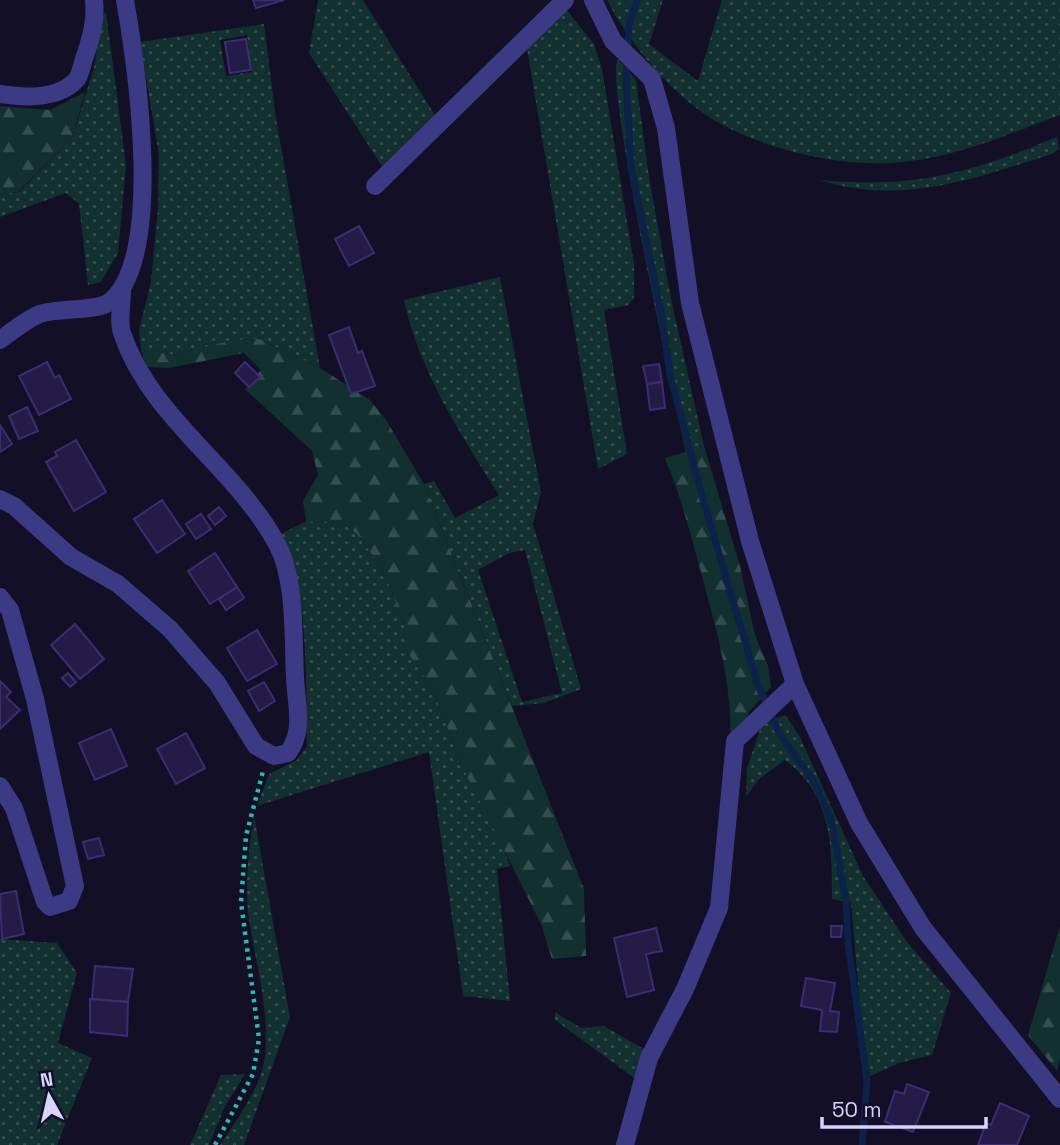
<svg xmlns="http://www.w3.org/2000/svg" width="1060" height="1145" font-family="'Space Grotesk',sans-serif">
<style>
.grass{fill:url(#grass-dots);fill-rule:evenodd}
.forest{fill:url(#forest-firs)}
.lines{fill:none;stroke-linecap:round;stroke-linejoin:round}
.stream{stroke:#0c2248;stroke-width:7}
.building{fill:#241b47;stroke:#3b2d73;stroke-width:2}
.path{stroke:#2fb8b0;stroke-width:4.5;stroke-dasharray:3.5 5;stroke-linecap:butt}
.minor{stroke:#3d3a85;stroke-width:18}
</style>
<defs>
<pattern id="grass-dots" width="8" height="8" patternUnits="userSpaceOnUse" patternTransform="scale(1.75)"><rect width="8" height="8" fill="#12302f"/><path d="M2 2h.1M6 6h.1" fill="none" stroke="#344d4e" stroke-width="1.8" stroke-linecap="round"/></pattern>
<pattern id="forest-firs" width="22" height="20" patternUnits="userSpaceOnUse" patternTransform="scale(1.75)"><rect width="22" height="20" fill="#12302f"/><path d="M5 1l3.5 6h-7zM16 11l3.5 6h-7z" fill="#344d4e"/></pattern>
</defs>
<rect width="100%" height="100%" fill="#130f26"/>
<g class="grass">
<polygon points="318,0 363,0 436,117 383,168 309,53"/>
<path d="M 607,0 L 663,0 L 649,44 L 698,81 L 722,0 L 1060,0 L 1060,115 C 1007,135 949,160 891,163 C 838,166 768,150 721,124 C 676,100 630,45 607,0 Z"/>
<polygon points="565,8 594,44 602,69 634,264 634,297 629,305 604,310 627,454 598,469 526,43"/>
<polygon points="106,12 126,165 118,253 101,282 88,285 79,204 66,193 0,217 0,194 19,192 72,138 94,68 102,14"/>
<path d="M 264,24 L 276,118 L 320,368 L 260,339 L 233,340 L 175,355 L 141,349 L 139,330 L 151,282 L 158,209 L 159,155 L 140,42 ZM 247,35 L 252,72 L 226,76 L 220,40 Z"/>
<path d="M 618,59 L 636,80 L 649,177 L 671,299 L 704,446 L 686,453 C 676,405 603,79 618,59 Z"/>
<path d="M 1057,137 L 1059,149 L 1052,154 C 972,179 903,206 819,180 C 914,189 970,173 1057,137 Z"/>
<path d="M 500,277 L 541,492 L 533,524 L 581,689 L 544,703 L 512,706 L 424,484 L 434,481 L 455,518 L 499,495 C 461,435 419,371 404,300 ZM 525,550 L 562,693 L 522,702 L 478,570 L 509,553 Z"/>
<path d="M 306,521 L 344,523 L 358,535 L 374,557 L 390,587 L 406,630 L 406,649 L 433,691 L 464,770 L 499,836 L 510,866 L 497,869 L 510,1001 L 463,996 L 429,752 L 257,806 L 269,774 L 297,760 L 307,746 C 306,692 310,576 279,535 Z"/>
<path d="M 785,715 L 799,735 L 863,876 L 907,942 L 951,993 L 932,1055 L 899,1063 L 866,1078 L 851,903 L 832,899 C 832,844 832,796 785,760 L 759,779 L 746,797 L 747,768 L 762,724 Z"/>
<path d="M 254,816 L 290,1017 L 244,1145 L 220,1145 C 237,1119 262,1087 265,1055 C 270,1007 254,958 248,912 C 245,879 249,848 254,816 Z"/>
<polygon points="0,939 57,943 77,973 58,1043 92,1058 57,1145 0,1145"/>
<polygon points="555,1012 581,1028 604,1026 647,1051 641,1083 555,1020"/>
<polygon points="245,1074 225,1106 209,1145 190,1145 221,1075"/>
</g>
<g class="forest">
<polygon points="85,92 72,138 18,192 0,194 0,106 50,110"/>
<polygon points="260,339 320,368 370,400 386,420 424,484 584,889 586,956 552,959 541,924 464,770 433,691 406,649 406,630 390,587 374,557 358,535 344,523 306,521 303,501 318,475 312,451 245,389 261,370 244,353 169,368 145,367 141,349 175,355 233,340"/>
<path d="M 704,446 L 740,566 L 755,635 L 768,666 L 771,687 L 749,712 L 740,732 L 730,740 C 733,685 716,629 702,576 C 691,536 681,496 665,458 Z"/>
<polygon points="1060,926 1060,1059 1057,1071 1028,1035"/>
</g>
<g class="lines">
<polyline class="stream" points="637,0 629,25 626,78 631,167 662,318 670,375 704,503 758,685 779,733 816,785 832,823 846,901 848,942 867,1081 862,1145"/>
</g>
<g class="building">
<polygon points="253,0 284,0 256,8"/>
<polygon points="246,39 251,70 230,73 225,42"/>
<polygon points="359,226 374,253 349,266 335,239"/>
<polygon points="349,327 358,353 362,351 375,386 351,394 329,335"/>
<polygon points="47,362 55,378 59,375 71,399 39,415 19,376"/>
<polygon points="245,362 260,377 249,387 235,373"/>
<polygon points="659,364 662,382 647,384 643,366"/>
<polygon points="662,382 665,408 650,410 647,384"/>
<polygon points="27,407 38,431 19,439 9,416"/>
<polygon points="0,425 12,444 0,452"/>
<polygon points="76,440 106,492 74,511 46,462 57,456 55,452"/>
<polygon points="162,500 185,534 157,553 134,519"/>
<polygon points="219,507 226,516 215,525 208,516"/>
<polygon points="201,514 211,529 196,539 186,524"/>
<polygon points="215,553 237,587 210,604 188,571"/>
<polygon points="237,587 244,598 226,610 219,599"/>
<polygon points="75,624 104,659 80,679 51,645"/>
<polygon points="257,630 277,664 247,681 227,648"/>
<polygon points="68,673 76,682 70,687 62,678"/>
<polygon points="0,681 11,692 6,697 20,710 0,729"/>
<polygon points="264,682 275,701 259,711 248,691"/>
<polygon points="111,729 127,766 95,780 79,743"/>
<polygon points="186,733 205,768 176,784 157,749"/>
<polygon points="99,838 104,855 88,859 83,842"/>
<polygon points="16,891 24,934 2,939 0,894"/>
<polygon points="831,926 842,926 841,937 831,937"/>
<polygon points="656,928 662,951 646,954 654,990 627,997 614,938"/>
<polygon points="95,966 133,969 128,1002 92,999"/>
<polygon points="806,978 835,983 830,1011 839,1012 837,1032 820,1031 822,1010 801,1006"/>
<polygon points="90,999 128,1002 127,1036 90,1032"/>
<polygon points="907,1084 929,1092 913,1132 885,1122 895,1091 904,1094"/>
<polygon points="1000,1103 1029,1116 1017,1145 978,1145 986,1123 991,1125"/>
</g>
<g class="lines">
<polyline class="path" points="215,1145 253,1074 259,1039 241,902 246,836 263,771"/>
<g class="minor">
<polyline points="593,0 613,41 652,79 666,128 690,303 750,541 795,684 859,823 923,928 1060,1099"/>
<path d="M 0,94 C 25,98 59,100 77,79 C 81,73 83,60 86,53 C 92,35 96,19 94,0"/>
<polyline points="375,186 565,0"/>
<path d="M 0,340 C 12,332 26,319 40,314 C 58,308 95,311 108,303 C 166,262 136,63 125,0"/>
<path d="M 0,499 L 14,506 L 71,557 L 118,584 L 170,629 L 217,683 L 256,746 L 274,756 L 288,753 C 305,730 296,705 295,677 C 293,639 296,581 278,546 C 238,469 150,418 122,333 C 118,322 122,304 122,291"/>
<polyline points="0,597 10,610 35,699 75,886 69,901 50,907 45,902 14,808 0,786"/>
<polyline points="625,1145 649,1058 685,989 719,908 735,741 795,684"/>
</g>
</g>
<g transform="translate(49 1096) rotate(352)" stroke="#130f26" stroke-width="5" paint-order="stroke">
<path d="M0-5L12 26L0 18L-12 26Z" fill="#d9d4ff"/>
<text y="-10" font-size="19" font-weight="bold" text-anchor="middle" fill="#d9d4ff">N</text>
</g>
<path d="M822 1117v10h164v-10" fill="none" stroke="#d9d4ff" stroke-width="3.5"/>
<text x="832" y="1117" font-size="21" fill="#d9d4ff" stroke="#130f26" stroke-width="5" paint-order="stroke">50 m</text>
</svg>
